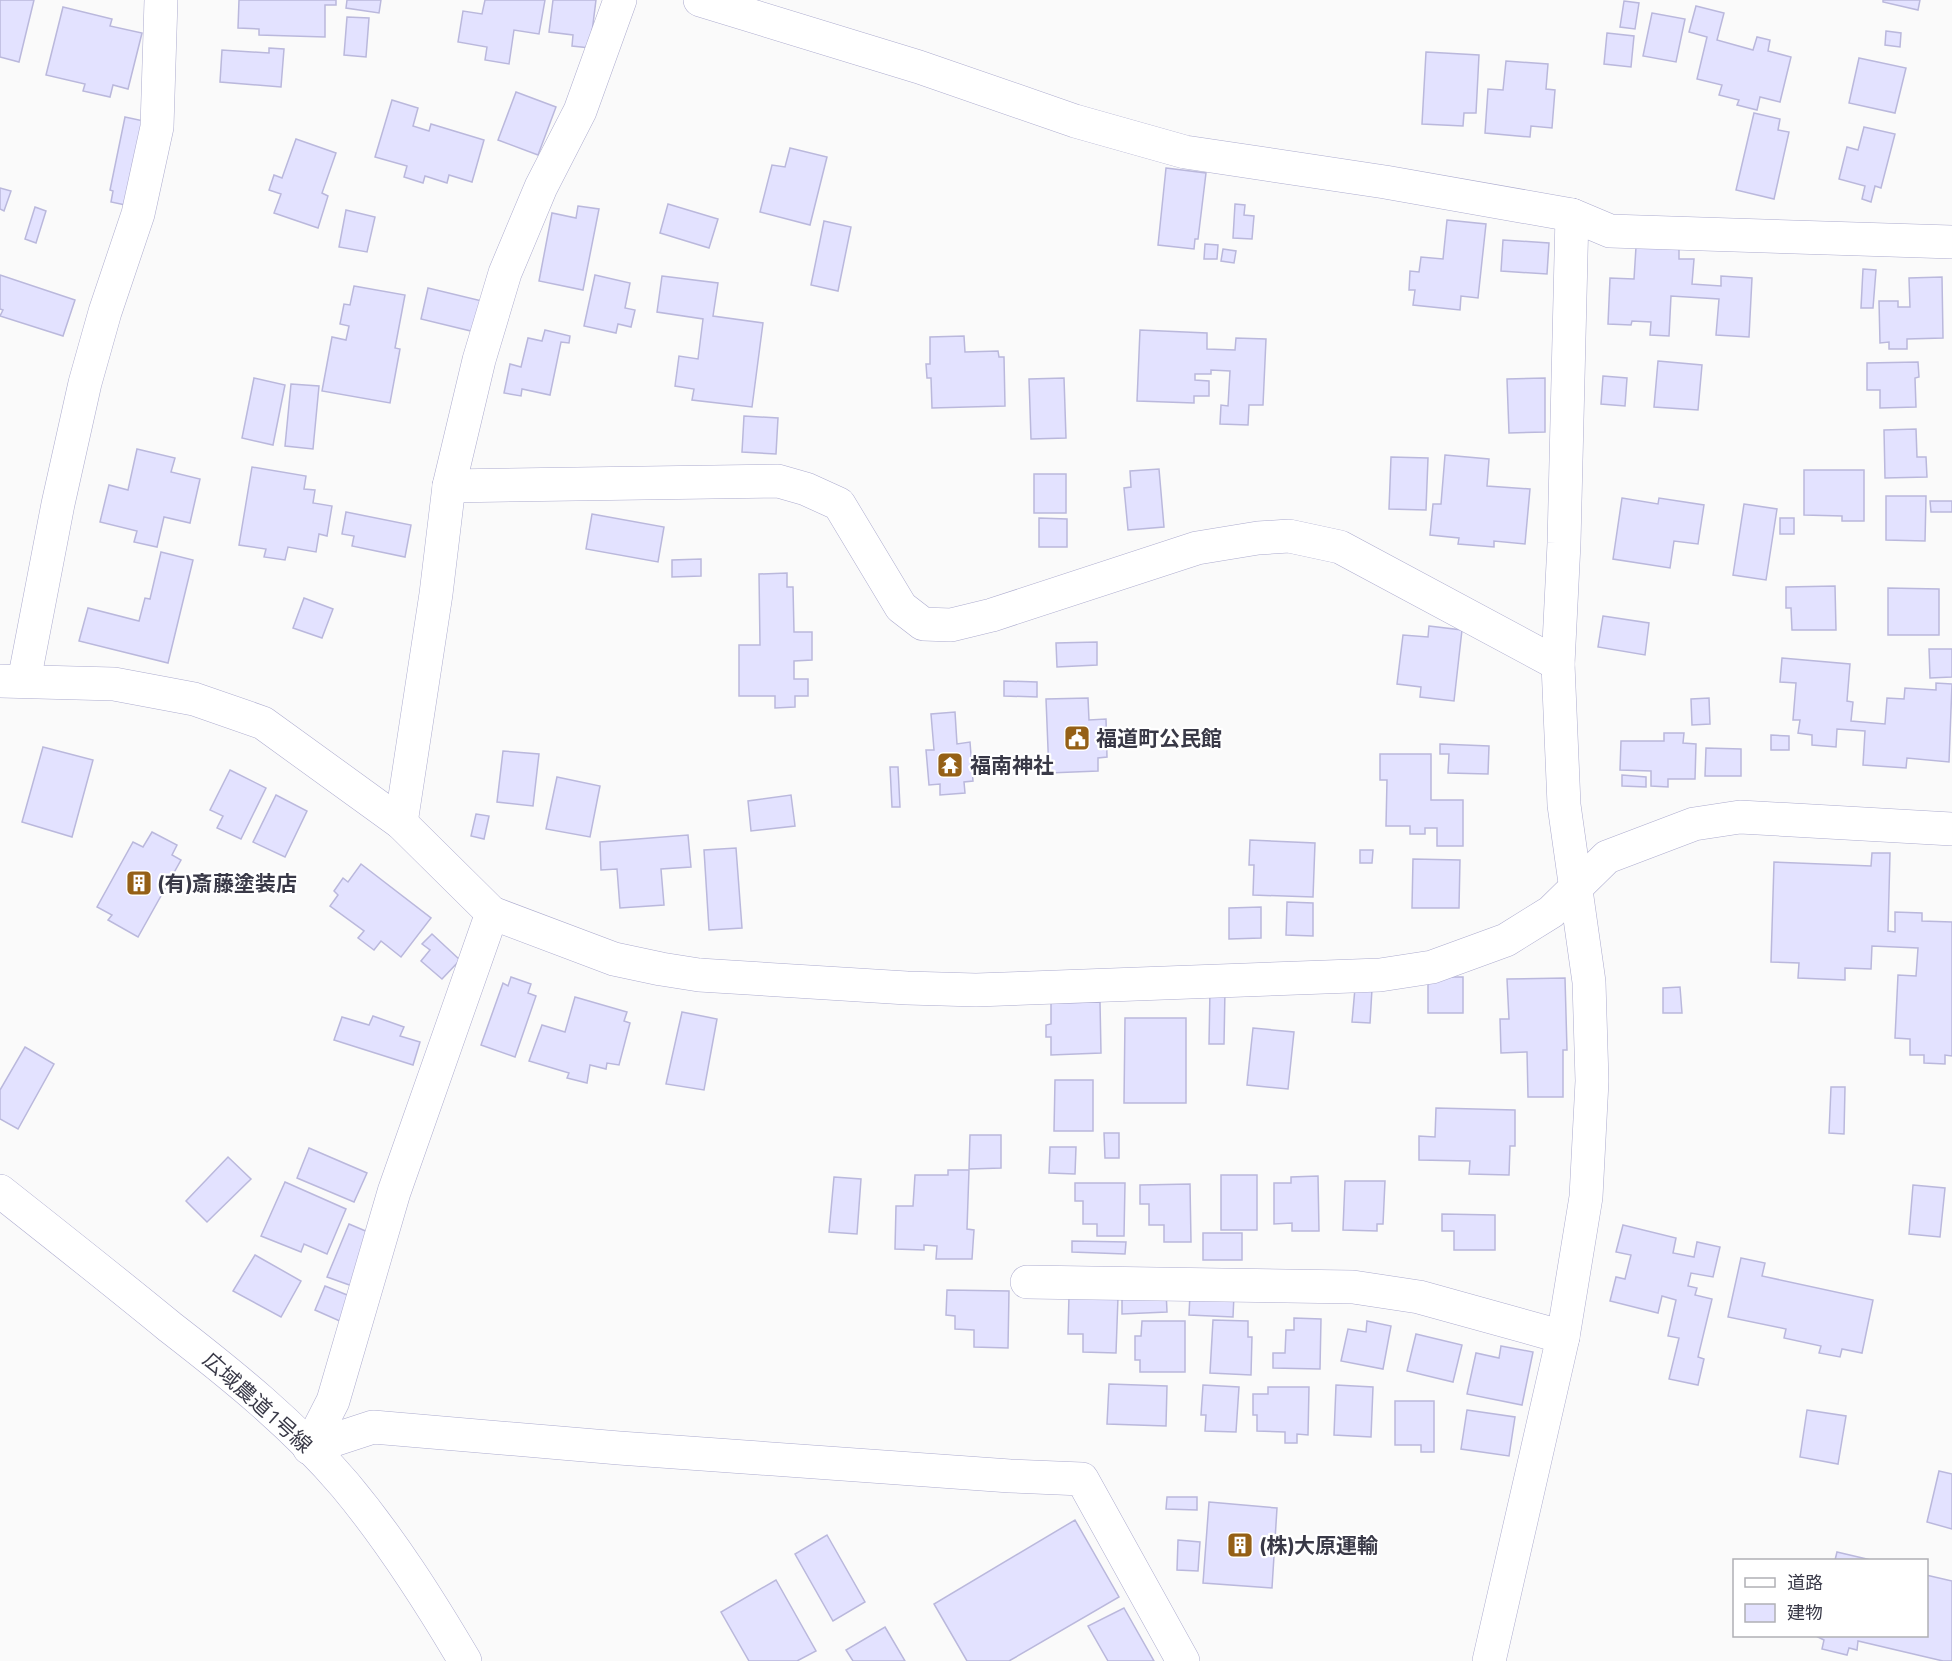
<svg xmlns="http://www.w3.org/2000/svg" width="1952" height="1661" font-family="'Titillium Web','Noto Sans JP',sans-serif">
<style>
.building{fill:#e3e2ff;stroke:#bab8dc;stroke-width:1.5}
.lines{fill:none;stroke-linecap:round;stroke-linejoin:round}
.street-casing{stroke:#adaccf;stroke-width:34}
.secondary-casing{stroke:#adaccf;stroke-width:34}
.street{stroke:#fff;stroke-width:33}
.secondary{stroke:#fff;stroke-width:33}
.labels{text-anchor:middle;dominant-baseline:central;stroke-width:4.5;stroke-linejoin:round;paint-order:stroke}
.poi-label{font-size:21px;font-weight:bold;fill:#393947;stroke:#fff;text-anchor:start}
.street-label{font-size:21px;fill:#393947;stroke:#fff}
</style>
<rect width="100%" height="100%" fill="#fafafa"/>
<g class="building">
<polygon points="0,0 34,0 19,62 0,57"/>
<polygon points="239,0 336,0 336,5 325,5 325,37 259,35 259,29 238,28"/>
<polygon points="347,0 381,0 379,13 346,8"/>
<polygon points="485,0 545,0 539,34 514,30 509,64 485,60 487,47 458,42 463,11 482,14"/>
<polygon points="553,0 596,0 590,48 572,46 573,35 549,32"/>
<polygon points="1883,0 1920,0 1918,10 1883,2"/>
<polygon points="1624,1 1639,3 1635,29 1620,27"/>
<polygon points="1696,6 1724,13 1717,40 1753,50 1757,37 1770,40 1768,51 1791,57 1780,102 1760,97 1757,110 1737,105 1739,100 1719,95 1722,85 1697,79 1707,37 1689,32"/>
<polygon points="63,7 112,19 110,26 142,33 128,89 113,85 110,97 83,91 85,84 46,75"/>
<polygon points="1652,13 1685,19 1676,62 1643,56"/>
<polygon points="347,17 369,18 366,57 344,55"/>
<polygon points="1886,31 1901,33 1900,47 1885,45"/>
<polygon points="1607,33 1634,36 1631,67 1604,64"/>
<polygon points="269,48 284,49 281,87 220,82 222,50 269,53"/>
<polygon points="1426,52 1479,55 1476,113 1464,113 1463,126 1422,124"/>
<polygon points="1859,58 1906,68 1895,113 1849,103"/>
<polygon points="1506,61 1548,64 1546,89 1555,90 1552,128 1531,126 1530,137 1485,133 1488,89 1503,90"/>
<polygon points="516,92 556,107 538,155 498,140"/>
<polygon points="392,100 418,108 413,126 429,131 431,124 484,140 472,182 449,175 447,183 425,176 423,183 404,177 407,166 375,157"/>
<polygon points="1754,113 1780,119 1778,130 1789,132 1774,199 1736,190"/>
<polygon points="125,117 153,123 135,207 111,202 113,191 110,190"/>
<polygon points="1864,127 1895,134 1881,188 1875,186 1871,202 1862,199 1865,186 1839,179 1847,147 1858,150"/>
<polygon points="296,139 336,153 322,193 328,196 318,228 274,213 281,194 269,190 274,175 282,178"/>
<polygon points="790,148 827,157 810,225 760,212 772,165 785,167"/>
<polygon points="1166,168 1206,173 1198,239 1195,239 1194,249 1158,245"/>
<polygon points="0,188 11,191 4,211 0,209"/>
<polygon points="668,204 718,219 709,248 660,233"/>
<polygon points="1235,204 1245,205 1244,215 1254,216 1252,239 1233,238"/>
<polygon points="578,206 599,209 583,290 539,281 552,213 576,218"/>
<polygon points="35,207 46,211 36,243 25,239"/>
<polygon points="346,210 375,217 367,252 339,247"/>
<polygon points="1447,220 1486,224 1478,298 1461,296 1460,310 1413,305 1415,290 1409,290 1410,271 1419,272 1421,257 1443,259"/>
<polygon points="824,221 851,227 838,291 811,285"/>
<polygon points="1503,240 1549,243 1547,274 1501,271"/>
<polygon points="1205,244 1218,245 1217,259 1204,259"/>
<polygon points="1636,247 1679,249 1679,259 1694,259 1692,284 1721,286 1721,276 1752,278 1749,337 1716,335 1719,299 1671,296 1669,336 1650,335 1651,322 1632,321 1631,325 1608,324 1610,278 1634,279"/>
<polygon points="1223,249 1236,251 1234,263 1221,261"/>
<polygon points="1863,269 1876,270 1873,308 1861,308"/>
<polygon points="0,275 75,300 63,336 0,316 3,310 0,309"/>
<polygon points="595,275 630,283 625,308 635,310 631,327 618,324 616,333 584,326"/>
<polygon points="662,276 718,283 713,316 763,323 752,407 692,400 694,389 675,386 679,356 698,359 703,319 657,312"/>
<polygon points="1942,277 1943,338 1907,339 1907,349 1889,349 1889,342 1880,343 1879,301 1898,301 1898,307 1910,307 1909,278"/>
<polygon points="354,286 405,295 395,348 400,349 390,403 322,391 332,337 346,340 349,326 340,324 344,304 350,305"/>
<polygon points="428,288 482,301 475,332 421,319"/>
<polygon points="545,330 570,336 569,343 561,342 550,395 522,389 521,396 504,393 510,364 521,367 528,338 542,341"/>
<polygon points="1140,330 1207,333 1207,349 1235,350 1236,338 1266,339 1263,405 1249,405 1248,425 1220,424 1221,405 1228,406 1230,371 1211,370 1211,374 1195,374 1195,380 1209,381 1209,396 1194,396 1194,403 1137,401"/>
<polygon points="964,336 965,352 998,351 999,357 1004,357 1005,406 932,408 931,378 927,378 926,364 930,364 930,337"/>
<polygon points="1658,361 1702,365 1698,410 1654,407"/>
<polygon points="1918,362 1919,377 1915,378 1916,407 1880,408 1880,390 1867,390 1867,363"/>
<polygon points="1603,376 1627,378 1625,406 1601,404"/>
<polygon points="254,378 285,385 273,445 242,438"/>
<polygon points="1064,378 1066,438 1031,439 1029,379"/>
<polygon points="1545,378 1545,432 1509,433 1507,379"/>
<polygon points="291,384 319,386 313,449 285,446"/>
<polygon points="744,416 778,418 776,454 742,452"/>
<polygon points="1916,429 1917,457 1926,457 1927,477 1885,478 1884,430"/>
<polygon points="137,449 175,458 171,472 200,479 190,523 164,517 157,547 134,542 137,531 100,522 109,485 128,490"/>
<polygon points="1445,455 1489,459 1487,486 1530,489 1525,544 1494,541 1494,547 1458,544 1459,538 1430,535 1433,504 1441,504"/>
<polygon points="1391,457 1428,458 1426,510 1389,509"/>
<polygon points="252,467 306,476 304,489 315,490 313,503 332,506 327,536 319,534 316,552 288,547 285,560 264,557 266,549 239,545"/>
<polygon points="1159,469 1164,527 1128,530 1124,488 1131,487 1130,471"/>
<polygon points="1804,470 1864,470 1864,521 1842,521 1842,516 1804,515"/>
<rect x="1034" y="474" width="32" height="39"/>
<polygon points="1886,496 1926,496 1925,541 1886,540"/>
<polygon points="1622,498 1658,504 1659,498 1704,505 1698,544 1674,541 1670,568 1613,559"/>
<polygon points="1930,501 1952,501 1952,512 1931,512"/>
<polygon points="1744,504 1777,509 1766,580 1733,575"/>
<polygon points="346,512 411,525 405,557 352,546 354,536 342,534"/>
<polygon points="592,514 664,527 658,562 586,549"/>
<polygon points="1039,518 1067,519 1067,547 1039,547"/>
<rect x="1780" y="518" width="14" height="16"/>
<polygon points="161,552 193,560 168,663 79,641 88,608 139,621 145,598 150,599"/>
<polygon points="701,559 701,576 672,577 672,560"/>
<polygon points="787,573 787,587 793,587 794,632 812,632 812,660 794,661 794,679 808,679 808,696 795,696 795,707 775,708 775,696 739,696 739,645 760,645 759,574"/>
<polygon points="1835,586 1836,630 1792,630 1791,608 1786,608 1786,587"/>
<polygon points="1888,588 1939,589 1939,635 1888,635"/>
<polygon points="304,598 333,609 322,638 293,628"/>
<polygon points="1603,616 1649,623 1645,655 1598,647"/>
<polygon points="1429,626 1462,630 1454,701 1420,697 1421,687 1397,684 1403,635 1428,637"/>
<polygon points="1097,642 1097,665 1057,667 1056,643"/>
<polygon points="1929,649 1952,649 1952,677 1930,678"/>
<polygon points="1782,658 1850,664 1847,701 1853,702 1851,721 1885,724 1887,698 1904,699 1905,688 1936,690 1936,683 1952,684 1949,762 1907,758 1906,768 1863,765 1865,731 1837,729 1836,747 1812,745 1812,735 1798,733 1800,720 1793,720 1796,683 1780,682"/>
<polygon points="1004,681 1037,682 1037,697 1004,696"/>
<polygon points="1088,698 1089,720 1106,719 1107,757 1098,758 1098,771 1049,773 1046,699"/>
<polygon points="1709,698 1710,724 1692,725 1691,699"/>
<polygon points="955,712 957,744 970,742 973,781 964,782 965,793 940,795 940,784 929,785 926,750 934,750 931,714"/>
<polygon points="1664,733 1684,733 1683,743 1696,744 1695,779 1668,779 1668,787 1651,786 1651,771 1620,770 1621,741 1664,741"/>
<polygon points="1771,735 1789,736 1789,750 1771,750"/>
<polygon points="1440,744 1489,746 1488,774 1448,773 1449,754 1440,754"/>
<polygon points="43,747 93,760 72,837 22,822"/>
<polygon points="1706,748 1741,749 1741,776 1705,776"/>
<polygon points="503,751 539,754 533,806 497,802"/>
<polygon points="1380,754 1431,754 1431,800 1463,800 1463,846 1437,846 1437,828 1425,828 1425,834 1410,834 1410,826 1386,826 1387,780 1380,780"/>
<polygon points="890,767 898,767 900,807 892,807"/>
<polygon points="230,770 266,788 241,839 217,828 223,816 210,810"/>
<polygon points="1622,775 1646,777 1646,787 1622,786"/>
<polygon points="557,777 600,786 590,837 546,829"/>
<polygon points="276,795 307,811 285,857 253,842"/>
<polygon points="791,795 795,826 751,831 748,801"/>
<polygon points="476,814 489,816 484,839 471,836"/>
<polygon points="152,832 177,845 172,855 181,860 138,937 108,920 112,915 97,907 133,842 143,847"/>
<polygon points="688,835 691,867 661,869 664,905 620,908 617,869 601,870 600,842"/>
<polygon points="1250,840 1315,843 1313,897 1253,895 1254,865 1249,865"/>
<polygon points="736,848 742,928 709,930 704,850"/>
<polygon points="1360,850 1373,850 1372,863 1360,863"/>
<polygon points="1872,853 1890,853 1888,931 1895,932 1895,912 1922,913 1922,921 1952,922 1952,1056 1945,1055 1945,1064 1924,1063 1924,1055 1910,1055 1910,1039 1895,1038 1898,975 1916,976 1918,948 1872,946 1871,969 1845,968 1845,980 1798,978 1799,963 1771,962 1774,862 1871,866"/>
<polygon points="1413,859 1460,860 1459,908 1412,908"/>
<polygon points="361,864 431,918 401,957 381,941 374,950 358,938 364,931 330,906 338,895 334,891 343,878 348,882"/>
<polygon points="1287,902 1313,903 1313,936 1286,935"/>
<polygon points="1261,907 1261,938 1229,939 1229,908"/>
<polygon points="432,934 460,960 442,979 421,961 430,950 422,944"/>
<polygon points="511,977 531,984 528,993 536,996 515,1057 481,1045 503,983 508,986"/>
<rect x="1428" y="977" width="35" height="36"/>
<polygon points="1565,978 1567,1050 1563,1050 1563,1097 1528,1097 1527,1052 1501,1053 1500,1019 1509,1019 1507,979"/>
<polygon points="1680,987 1682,1013 1663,1013 1663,988"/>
<polygon points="1355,988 1372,989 1370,1023 1352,1022"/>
<polygon points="1210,989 1225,989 1224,1044 1209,1044"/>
<polygon points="575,997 627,1012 624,1021 630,1023 619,1065 607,1063 606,1069 590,1065 587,1083 567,1078 569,1073 529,1061 542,1025 565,1032"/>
<polygon points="1100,1002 1101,1053 1051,1055 1051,1037 1046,1037 1046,1025 1051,1024 1051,1003"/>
<polygon points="682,1012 717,1019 704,1090 666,1084"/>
<polygon points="373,1016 404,1027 400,1036 420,1042 413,1065 334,1040 342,1017 369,1025"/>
<polygon points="1125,1018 1186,1018 1186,1103 1124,1103"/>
<polygon points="1253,1028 1294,1032 1288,1089 1247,1085"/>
<polygon points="25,1047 54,1064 18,1129 0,1119 0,1090"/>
<polygon points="1055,1080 1093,1080 1093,1131 1054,1131"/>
<polygon points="1831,1087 1845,1087 1844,1134 1829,1133"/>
<polygon points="1436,1108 1515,1110 1515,1146 1510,1146 1509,1175 1469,1174 1470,1161 1419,1160 1419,1136 1435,1137"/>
<polygon points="1104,1133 1119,1133 1119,1158 1105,1158"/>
<polygon points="970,1135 1001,1135 1001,1168 969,1169"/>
<polygon points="1050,1147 1076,1147 1075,1174 1049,1173"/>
<polygon points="309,1148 367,1173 354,1202 297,1178"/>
<polygon points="228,1157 251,1179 207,1222 186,1201"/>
<polygon points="948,1170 969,1170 967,1229 974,1230 972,1259 936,1259 937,1246 924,1245 924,1250 895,1249 896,1206 913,1206 915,1175 948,1175"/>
<rect x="1221" y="1175" width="36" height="55"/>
<polygon points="1318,1176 1319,1231 1292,1231 1292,1223 1274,1224 1274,1183 1291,1183 1291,1177"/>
<polygon points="834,1177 861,1179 857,1234 829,1232"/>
<polygon points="1345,1181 1385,1181 1383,1224 1377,1224 1377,1231 1343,1230"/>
<polygon points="285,1182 346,1209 327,1254 304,1244 301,1252 261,1236"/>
<polygon points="1075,1183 1125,1183 1124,1236 1097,1236 1097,1224 1083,1224 1083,1201 1075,1201"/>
<polygon points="1190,1184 1191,1242 1164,1242 1164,1225 1149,1225 1149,1204 1140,1204 1140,1185"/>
<polygon points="1913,1185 1945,1188 1940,1237 1909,1234"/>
<polygon points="1442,1214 1495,1215 1495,1250 1454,1250 1454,1231 1442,1231"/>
<polygon points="349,1224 375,1235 355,1287 327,1277"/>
<polygon points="1623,1225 1676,1238 1673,1253 1694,1257 1697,1242 1720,1247 1713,1277 1691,1273 1688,1286 1697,1288 1695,1295 1712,1299 1698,1357 1704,1359 1698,1385 1669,1379 1679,1338 1668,1336 1676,1300 1662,1296 1658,1313 1610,1301 1616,1277 1625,1279 1631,1255 1616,1252"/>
<rect x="1203" y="1233" width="39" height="27"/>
<polygon points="1072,1241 1126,1242 1125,1254 1072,1252"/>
<polygon points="255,1255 301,1281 281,1317 233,1291"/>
<polygon points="1741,1258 1765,1263 1762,1276 1873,1300 1862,1353 1842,1349 1840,1357 1819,1353 1821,1346 1784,1338 1786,1329 1728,1317"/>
<polygon points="325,1286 352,1297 342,1322 315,1310"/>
<polygon points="947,1290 1009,1291 1008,1348 974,1347 974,1330 955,1329 955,1316 946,1315"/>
<polygon points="1166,1290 1167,1312 1122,1314 1122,1292"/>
<polygon points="1190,1294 1234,1295 1233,1317 1189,1315"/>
<polygon points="1069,1296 1118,1297 1116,1353 1083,1352 1083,1334 1068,1334"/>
<polygon points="1294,1318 1321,1319 1320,1369 1273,1368 1273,1353 1285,1353 1286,1330 1294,1330"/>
<polygon points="1213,1320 1248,1321 1248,1337 1252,1337 1251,1375 1210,1373"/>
<polygon points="1142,1321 1185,1321 1185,1372 1140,1372 1140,1360 1135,1360 1135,1336 1141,1336"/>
<polygon points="1367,1321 1391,1326 1383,1369 1341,1361 1348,1329 1366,1332"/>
<polygon points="1416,1334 1462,1345 1453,1382 1407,1371"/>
<polygon points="1501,1346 1533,1352 1522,1405 1467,1394 1476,1353 1499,1358"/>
<polygon points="1109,1384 1167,1386 1166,1426 1107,1424"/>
<polygon points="1203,1385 1239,1387 1236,1432 1205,1431 1206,1415 1201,1415"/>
<polygon points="1336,1385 1373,1387 1371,1437 1334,1435"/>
<polygon points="1268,1387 1309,1387 1308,1435 1297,1434 1297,1443 1285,1443 1285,1432 1257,1431 1257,1415 1253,1415 1253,1394 1268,1394"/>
<polygon points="1395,1401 1434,1401 1434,1452 1421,1452 1421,1445 1395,1445"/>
<polygon points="1467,1410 1515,1417 1509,1456 1461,1449"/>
<polygon points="1807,1410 1846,1416 1838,1464 1800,1457"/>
<polygon points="1939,1471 1952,1474 1952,1529 1927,1522"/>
<polygon points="1167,1497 1197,1497 1197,1510 1166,1509"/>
<polygon points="1209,1502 1277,1508 1272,1588 1203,1583"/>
<polygon points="1075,1520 1119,1597 1009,1661 967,1661 934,1604"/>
<polygon points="827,1535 865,1602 833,1621 795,1554"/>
<polygon points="1178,1540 1200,1542 1198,1571 1177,1570"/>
<polygon points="1837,1552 1871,1560 1835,1560"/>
<polygon points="1926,1575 1952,1581 1952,1661 1943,1661 1858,1641 1857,1650 1849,1648 1847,1655 1822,1649 1824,1640 1816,1636 1926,1636"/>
<polygon points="776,1580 816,1651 797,1661 749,1661 721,1612"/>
<polygon points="1124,1608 1154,1661 1108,1661 1088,1626"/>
<polygon points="885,1627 905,1661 853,1661 846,1650"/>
</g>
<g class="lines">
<defs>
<g id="street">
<polyline points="700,0 919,67 1075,121 1185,152 1385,182 1572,215 1610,231 1952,242"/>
<polyline points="449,486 778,481 806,489 839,504 901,607 923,624 951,625 992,615 1197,548 1258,538 1289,536 1340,547 1558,664"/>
<polyline points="0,681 114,684 194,699 263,723 401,823 492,913 614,959 661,969 699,975 907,988 976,990 1380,975 1432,967 1506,940 1551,912 1607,857 1694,824 1740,817 1952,829"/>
<polyline points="24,681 58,504 85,383 105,312 138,214 157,127 161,0"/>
<polyline points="401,823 436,594 449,486 479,360 505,273 541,187 580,111 620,0"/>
<polyline points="492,913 394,1192 333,1401 309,1448 373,1427 619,1448 1010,1476 1082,1479 1183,1661"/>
<polyline points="1027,1282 1353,1287 1419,1297 1563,1337"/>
<polyline points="1489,1661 1563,1337 1586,1197 1592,1081 1589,982 1564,805 1558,664 1564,543 1572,215"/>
</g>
<path id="secondary" d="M 0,1191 C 57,1236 114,1281 170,1327 C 232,1375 294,1425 345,1485 C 391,1540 429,1600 465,1661"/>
</defs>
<use href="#street" class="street-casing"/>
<use href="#secondary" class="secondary-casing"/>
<use href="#street" class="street"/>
<use href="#secondary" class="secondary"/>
</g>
<defs>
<symbol id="civic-square" viewBox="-11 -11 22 22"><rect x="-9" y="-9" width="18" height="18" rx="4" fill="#956016" stroke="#fff"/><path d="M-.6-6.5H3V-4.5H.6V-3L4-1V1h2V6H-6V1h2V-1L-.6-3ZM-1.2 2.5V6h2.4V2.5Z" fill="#fff"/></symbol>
<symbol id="temple-square" viewBox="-11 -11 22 22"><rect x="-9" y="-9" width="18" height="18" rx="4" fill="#956016" stroke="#fff"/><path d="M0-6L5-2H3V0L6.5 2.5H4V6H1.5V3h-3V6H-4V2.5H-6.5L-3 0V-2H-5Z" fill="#fff"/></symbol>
<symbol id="building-square" viewBox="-11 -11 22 22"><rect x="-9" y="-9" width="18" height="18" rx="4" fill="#956016" stroke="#fff"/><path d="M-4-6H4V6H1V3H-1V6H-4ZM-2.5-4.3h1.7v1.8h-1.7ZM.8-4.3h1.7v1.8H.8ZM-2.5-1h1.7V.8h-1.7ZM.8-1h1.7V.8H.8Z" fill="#fff"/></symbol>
</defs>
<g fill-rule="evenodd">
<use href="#civic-square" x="1062" y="723" width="30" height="30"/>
<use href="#temple-square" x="935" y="750" width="30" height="30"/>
<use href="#building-square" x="124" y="868" width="30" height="30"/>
<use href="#building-square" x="1225" y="1530" width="30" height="30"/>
</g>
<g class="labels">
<g class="poi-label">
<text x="1096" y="738">福道町公民館</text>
<text x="970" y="765">福南神社</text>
<text x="158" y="883">(有)斎藤塗装店</text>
<text x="1260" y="1545">(株)大原運輸</text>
</g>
<g class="street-label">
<text transform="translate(258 1402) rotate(42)">広域農道1号線</text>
</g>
</g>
<rect x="1733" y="1559" width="195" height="78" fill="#ffffff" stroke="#b0b0b5" stroke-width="1.5"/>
<rect x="1745" y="1578" width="30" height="9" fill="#ffffff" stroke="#b0b0b5" stroke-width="1.5"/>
<text x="1787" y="1589" font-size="18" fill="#393947">道路</text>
<rect x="1745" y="1604" width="30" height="18" fill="#e3e2ff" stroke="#b0b0b5" stroke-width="1.5"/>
<text x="1787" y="1619" font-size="18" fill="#393947">建物</text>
</svg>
